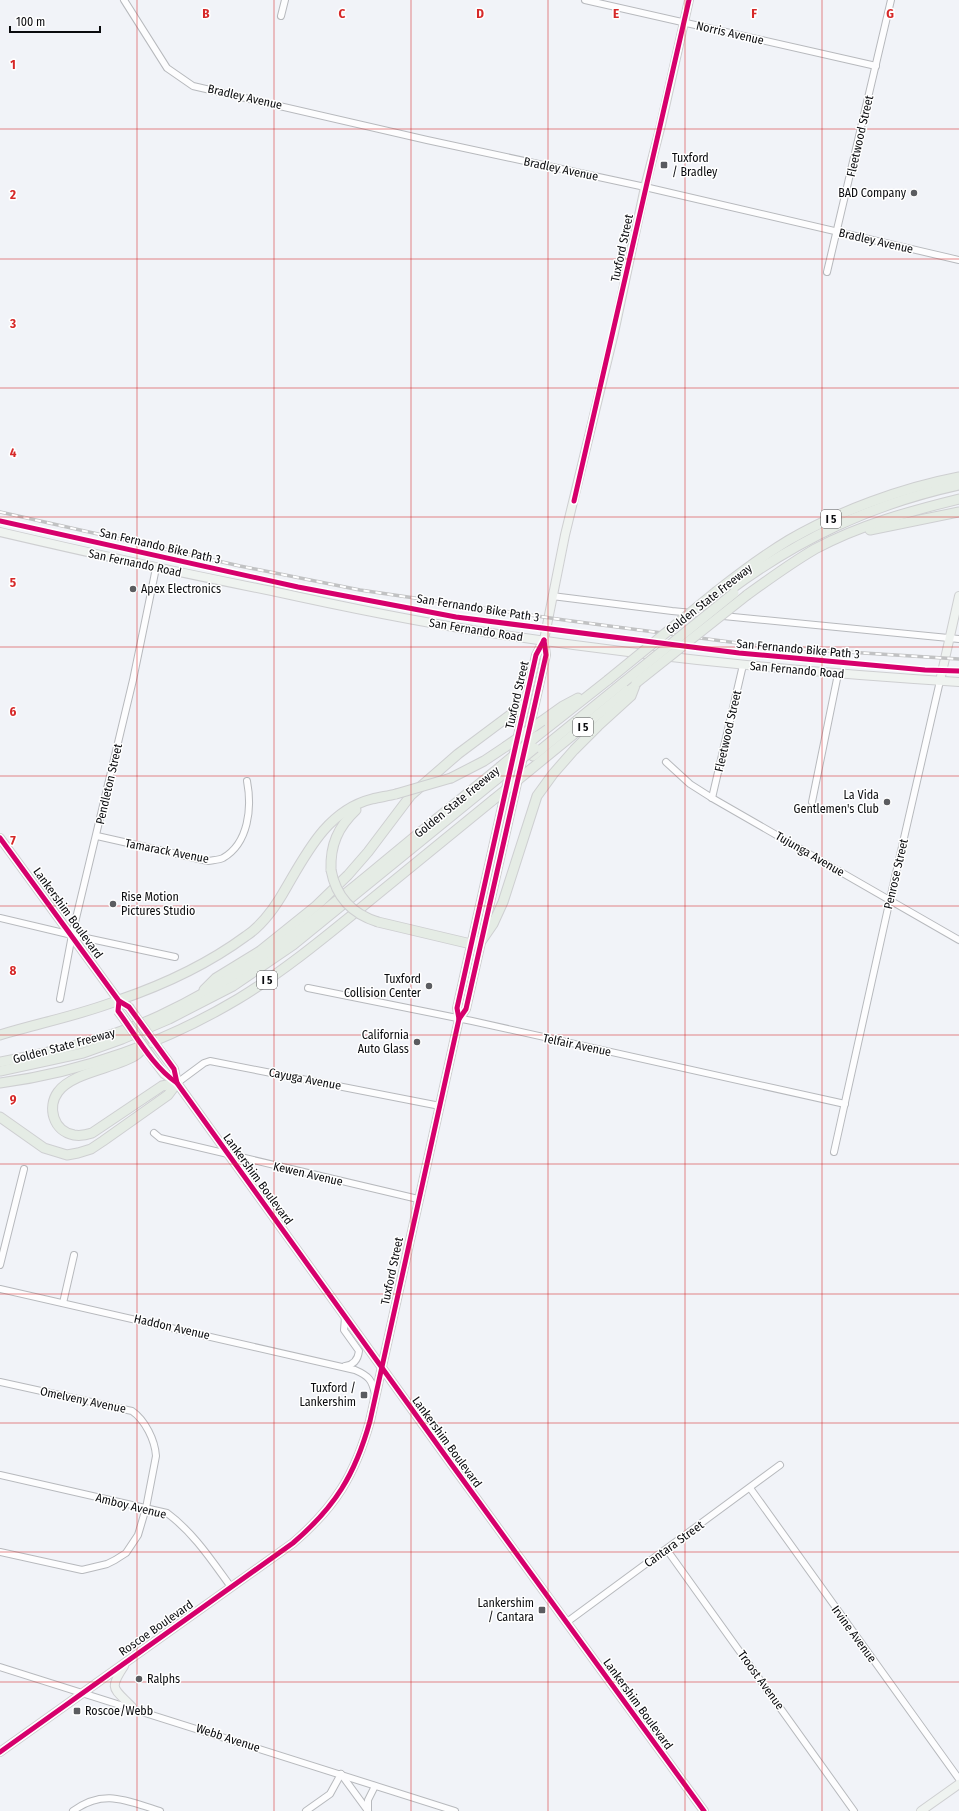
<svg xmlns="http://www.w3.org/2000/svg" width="959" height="1811" font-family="'Fira Sans Condensed',sans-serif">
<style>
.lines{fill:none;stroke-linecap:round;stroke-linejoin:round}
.minor-casing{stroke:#b7b9bd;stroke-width:8}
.major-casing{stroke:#cecfd1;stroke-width:10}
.highway-casing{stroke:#cecfd1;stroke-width:11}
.minor{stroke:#fdfdfe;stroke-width:6}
.major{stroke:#eff3f0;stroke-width:8}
.highway{stroke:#e5ece5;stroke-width:9}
.rail-casing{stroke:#c1c2c3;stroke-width:3.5}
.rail{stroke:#fff;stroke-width:2;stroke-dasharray:6;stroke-linecap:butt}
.major-bridge-casing{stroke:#cecfd1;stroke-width:10;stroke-linecap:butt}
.highway-bridge-casing{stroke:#cecfd1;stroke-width:11;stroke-linecap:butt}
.major-bridge{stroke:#eff3f0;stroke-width:8}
.highway-bridge{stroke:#e5ece5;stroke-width:9}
.cycleway-casing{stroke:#fff;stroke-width:8}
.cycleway{stroke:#d6006c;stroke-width:5}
.grid{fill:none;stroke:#d62828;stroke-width:1;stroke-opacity:0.55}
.poi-dot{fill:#5b5c60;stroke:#fff;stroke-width:1.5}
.labels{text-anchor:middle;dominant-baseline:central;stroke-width:3;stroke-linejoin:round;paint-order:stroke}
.shield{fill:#fff;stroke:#545456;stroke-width:1}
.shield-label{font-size:11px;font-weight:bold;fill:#0a0b0e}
.street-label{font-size:12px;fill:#0a0b0e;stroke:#fff}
.poi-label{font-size:12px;fill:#0a0b0e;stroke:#fff;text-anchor:end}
.grid-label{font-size:13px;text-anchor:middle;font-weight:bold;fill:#d62828;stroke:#fff;stroke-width:3;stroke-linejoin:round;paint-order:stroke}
</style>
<rect width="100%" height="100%" fill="#f1f3f8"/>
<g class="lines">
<defs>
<g id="minor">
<polyline points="124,0 167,68 193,86 427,140 645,187 959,260"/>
<polyline points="585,0 876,66"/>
<polyline points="281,16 285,0"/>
<polyline points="827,272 891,0"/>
<polyline points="552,596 672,611 959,639"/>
<polyline points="666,762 690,784 712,798 959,940"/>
<polyline points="712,798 743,665"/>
<polyline points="812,802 838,674"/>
<path d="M 97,836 L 208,861 C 213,860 219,860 223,858 C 249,843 252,807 247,781"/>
<polyline points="0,918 72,935 175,957"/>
<polyline points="308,988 472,1021 845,1104"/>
<polyline points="60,999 72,935 133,680 156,568"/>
<polyline points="177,1083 204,1063 210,1061 440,1106"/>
<polyline points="154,1133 160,1138 418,1199"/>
<polyline points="834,1152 890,899 940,681"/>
<polyline points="0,1265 24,1169"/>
<path d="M 0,1289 L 355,1370 C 369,1376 372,1380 375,1394"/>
<polyline points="63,1303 74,1255"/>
<path d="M 345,1366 C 354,1365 358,1359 359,1351 L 344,1330 L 345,1317"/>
<path d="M 0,1382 L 132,1411 C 145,1420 155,1440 156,1456 L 146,1508 L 138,1535 L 126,1553 L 115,1560 L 107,1564 L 82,1570 L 0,1552"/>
<path d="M 0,1475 L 167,1513 C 194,1533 212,1561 231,1587"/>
<polyline points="750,1488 959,1779"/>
<polyline points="667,1550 854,1811"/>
<polyline points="567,1622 780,1465"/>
<polyline points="0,1667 455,1811"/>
<polyline points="341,1774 368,1811"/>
<path d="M 73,1811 C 104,1788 127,1801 160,1811"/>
<polyline points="306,1811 330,1794 341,1774"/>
<polyline points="368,1811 368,1800 375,1786"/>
</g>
<g id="major">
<path d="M 0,532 C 90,553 181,573 272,591 C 340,606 409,620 478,631 C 637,656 798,672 959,682"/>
<polyline points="940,681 959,596"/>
<polyline points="0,838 119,1001 129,1007"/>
<polyline points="459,1019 457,1008 536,655 544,640 565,535 614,333 645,187 661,125 689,0"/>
<polyline points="153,1041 174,1069 177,1083"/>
<polyline points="155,1062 164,1074 177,1083 452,1465 704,1811"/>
<path d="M 124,1666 C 108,1690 114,1688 132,1707"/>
<path d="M 0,1752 L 293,1543 C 335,1507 355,1475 370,1421 L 459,1019 L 466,1009 L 546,655 L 544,640"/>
<polyline points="921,1811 959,1784"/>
</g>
<g id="highway">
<polyline points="870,530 959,512"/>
<path d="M 717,591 C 740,573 764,555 789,540 C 839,511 902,488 959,477"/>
<path d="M 727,592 C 798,539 872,504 959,485"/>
<path d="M 747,595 C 769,579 791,563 815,549 C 860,525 910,511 959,499"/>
<polyline points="542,721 563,706 578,698"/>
<polyline points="537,736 608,680"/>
<polyline points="533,756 624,682"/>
<polyline points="530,770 634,685"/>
<polyline points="451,778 484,761 505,747"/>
<path d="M 331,870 C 330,845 338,827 356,810"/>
<polyline points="378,922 471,944 482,940 493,924 503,902 537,796 553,774 574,750 598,726 631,696 636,683"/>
<polyline points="204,990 216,978 260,951 316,906 348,875 368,852 411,795 458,754 525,704"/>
<path d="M 0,1035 C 39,1023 81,1015 119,1000 C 163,985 208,964 246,936 C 264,924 276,906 286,888 C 307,852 328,810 372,799 C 380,797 388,796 396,794"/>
<path d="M 145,1046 C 142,1049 139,1053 136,1055 C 117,1068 72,1072 58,1092 C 47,1107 53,1131 74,1135 C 80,1136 86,1135 92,1133 L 162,1086 L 177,1083"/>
<path d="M 0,1062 C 55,1052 109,1039 159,1016 C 241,978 303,929 372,872 C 414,837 457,802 500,767"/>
<polyline points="0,1071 83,1053 122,1039 169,1019 233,986 293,945 497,779"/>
<path d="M 0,1083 C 83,1072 166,1042 238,999 C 281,973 319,942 357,911 C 403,874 448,837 493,800"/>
<polyline points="0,1117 44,1148 67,1155 78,1153 91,1149 103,1141 168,1095 177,1083"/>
</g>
</defs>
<use href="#minor" class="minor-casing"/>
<use href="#major" class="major-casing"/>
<use href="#highway" class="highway-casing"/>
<use href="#minor" class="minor"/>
<use href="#major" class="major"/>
<use href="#highway" class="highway"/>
<defs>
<polyline id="rail" points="0,512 240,566 360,590 564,620 768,647 959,659"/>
</defs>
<use href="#rail" class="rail-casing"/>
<use href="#rail" class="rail"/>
<defs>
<g id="major-bridge">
<polyline points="129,1007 153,1041"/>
<polyline points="118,1011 155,1062"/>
</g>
<g id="highway-bridge">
<polyline points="608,680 717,591"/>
<polyline points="624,682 734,593"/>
<polyline points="636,683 747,595"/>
<polyline points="505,747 542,721"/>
<polyline points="500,767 537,736"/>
<polyline points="497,779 535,748"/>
<polyline points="396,794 451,778"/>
<polyline points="493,800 530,770"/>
<path d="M 331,870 C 336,897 352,914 378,922"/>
</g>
</defs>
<use href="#major-bridge" class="major-bridge-casing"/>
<use href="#highway-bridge" class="highway-bridge-casing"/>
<use href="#major-bridge" class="major-bridge"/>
<use href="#highway-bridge" class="highway-bridge"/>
<defs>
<g id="cycleway">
<polyline points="574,501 689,0"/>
<polyline points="0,521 298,587 456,617 739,653 925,670 959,671"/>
<polyline points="0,838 119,1001 129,1007 174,1069 177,1083"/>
<path d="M 119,1001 L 118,1011 C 136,1035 152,1066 177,1083 L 452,1465 L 704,1811"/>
<polyline points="459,1019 457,1008 536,655 544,640"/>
<path d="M 0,1752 L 293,1543 C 335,1507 355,1475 370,1421 L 459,1019 L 466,1009 L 546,655 L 544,640"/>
</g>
</defs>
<use href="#cycleway" class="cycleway-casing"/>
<use href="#cycleway" class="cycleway"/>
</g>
<path class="grid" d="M 137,0 L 137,1811M 274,0 L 274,1811M 411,0 L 411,1811M 548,0 L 548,1811M 685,0 L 685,1811M 822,0 L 822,1811M 0,129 L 959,129M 0,259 L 959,259M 0,388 L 959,388M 0,517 L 959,517M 0,647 L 959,647M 0,776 L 959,776M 0,906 L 959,906M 0,1035 L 959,1035M 0,1164 L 959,1164M 0,1294 L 959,1294M 0,1423 L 959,1423M 0,1552 L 959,1552M 0,1682 L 959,1682"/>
<g class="poi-dot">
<rect x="660" y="161" width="8" height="8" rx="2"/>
<circle cx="914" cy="193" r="4"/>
<circle cx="133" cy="589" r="4"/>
<circle cx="887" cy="802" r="4"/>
<circle cx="113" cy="904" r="4"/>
<circle cx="429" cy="986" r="4"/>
<circle cx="417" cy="1042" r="4"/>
<rect x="360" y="1391" width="8" height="8" rx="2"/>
<rect x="538" y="1606" width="8" height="8" rx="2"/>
<circle cx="139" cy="1679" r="4"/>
<rect x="73" y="1707" width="8" height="8" rx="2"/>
</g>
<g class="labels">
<g class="shield">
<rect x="821" y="510" width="20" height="18" rx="3"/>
<rect x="573" y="718" width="20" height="18" rx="3"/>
<rect x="257" y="971" width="20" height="18" rx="3"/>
</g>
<g class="shield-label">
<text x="831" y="519">I 5</text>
<text x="583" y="727">I 5</text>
<text x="267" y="980">I 5</text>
</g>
<g class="street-label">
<text transform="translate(730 33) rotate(13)">Norris Avenue</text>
<text transform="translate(245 97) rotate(13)">Bradley Avenue</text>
<text transform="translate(860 136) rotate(-77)">Fleetwood Street</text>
<text transform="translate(561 169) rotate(12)">Bradley Avenue</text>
<text transform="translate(876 241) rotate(13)">Bradley Avenue</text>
<text transform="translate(622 248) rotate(-78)">Tuxford Street</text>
<text transform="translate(160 546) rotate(13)">San Fernando Bike Path 3</text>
<text transform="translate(135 563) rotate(12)">San Fernando Road</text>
<text transform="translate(709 599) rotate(-38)">Golden State Freeway</text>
<text transform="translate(478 608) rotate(9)">San Fernando Bike Path 3</text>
<text transform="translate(476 630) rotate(9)">San Fernando Road</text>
<text transform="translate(798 649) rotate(5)">San Fernando Bike Path 3</text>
<text transform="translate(797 670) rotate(5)">San Fernando Road</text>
<text transform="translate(517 695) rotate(-77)">Tuxford Street</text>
<text transform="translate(728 731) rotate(-77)">Fleetwood Street</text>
<text transform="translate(109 784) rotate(-77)">Pendleton Street</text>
<text transform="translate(457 802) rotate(-39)">Golden State Freeway</text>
<text transform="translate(167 851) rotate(11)">Tamarack Avenue</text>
<text transform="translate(810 854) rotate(30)">Tujunga Avenue</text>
<text transform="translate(896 874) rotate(-77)">Penrose Street</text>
<text transform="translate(68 913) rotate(54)">Lankershim Boulevard</text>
<text transform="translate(577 1045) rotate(12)">Telfair Avenue</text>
<text transform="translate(64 1046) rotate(-15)">Golden State Freeway</text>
<text transform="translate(305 1079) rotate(11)">Cayuga Avenue</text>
<text transform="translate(308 1174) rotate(13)">Kewen Avenue</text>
<text transform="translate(258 1179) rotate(54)">Lankershim Boulevard</text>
<text transform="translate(392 1271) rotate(-78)">Tuxford Street</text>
<text transform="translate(172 1327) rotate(13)">Haddon Avenue</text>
<text transform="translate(83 1400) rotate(12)">Omelveny Avenue</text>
<text transform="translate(447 1442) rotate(54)">Lankershim Boulevard</text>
<text transform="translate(131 1506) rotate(14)">Amboy Avenue</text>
<text transform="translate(674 1544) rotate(-36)">Cantara Street</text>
<text transform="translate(156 1628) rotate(-35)">Roscoe Boulevard</text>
<text transform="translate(854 1634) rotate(54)">Irvine Avenue</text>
<text transform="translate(761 1680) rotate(54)">Troost Avenue</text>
<text transform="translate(638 1704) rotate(54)">Lankershim Boulevard</text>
<text transform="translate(228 1738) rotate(18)">Webb Avenue</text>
</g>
<g class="poi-label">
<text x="672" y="158" text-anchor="start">Tuxford<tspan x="672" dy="14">/ Bradley</tspan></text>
<text x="906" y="193">BAD Company</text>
<text x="141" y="589" text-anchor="start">Apex Electronics</text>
<text x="879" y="795">La Vida<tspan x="879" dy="14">Gentlemen's Club</tspan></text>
<text x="121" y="897" text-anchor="start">Rise Motion<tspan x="121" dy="14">Pictures Studio</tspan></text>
<text x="421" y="979">Tuxford<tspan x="421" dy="14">Collision Center</tspan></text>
<text x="409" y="1035">California<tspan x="409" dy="14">Auto Glass</tspan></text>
<text x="356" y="1388">Tuxford /<tspan x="356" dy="14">Lankershim</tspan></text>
<text x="534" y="1603">Lankershim<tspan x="534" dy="14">/ Cantara</tspan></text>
<text x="147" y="1679" text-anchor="start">Ralphs</text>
<text x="85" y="1711" text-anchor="start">Roscoe/Webb</text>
</g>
</g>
<g class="grid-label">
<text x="206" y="18">B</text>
<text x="342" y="18">C</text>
<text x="480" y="18">D</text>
<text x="616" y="18">E</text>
<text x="754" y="18">F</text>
<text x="890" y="18">G</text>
<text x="13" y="69">1</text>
<text x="13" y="199">2</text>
<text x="13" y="328">3</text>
<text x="13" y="457">4</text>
<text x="13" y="587">5</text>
<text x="13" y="716">6</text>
<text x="13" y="845">7</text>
<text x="13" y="975">8</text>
<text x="13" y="1104">9</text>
</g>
<path d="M10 26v6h90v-6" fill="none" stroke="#0a0b0e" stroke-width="2"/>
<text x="16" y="26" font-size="12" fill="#0a0b0e" stroke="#ffffff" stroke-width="3" paint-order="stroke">100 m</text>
</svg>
